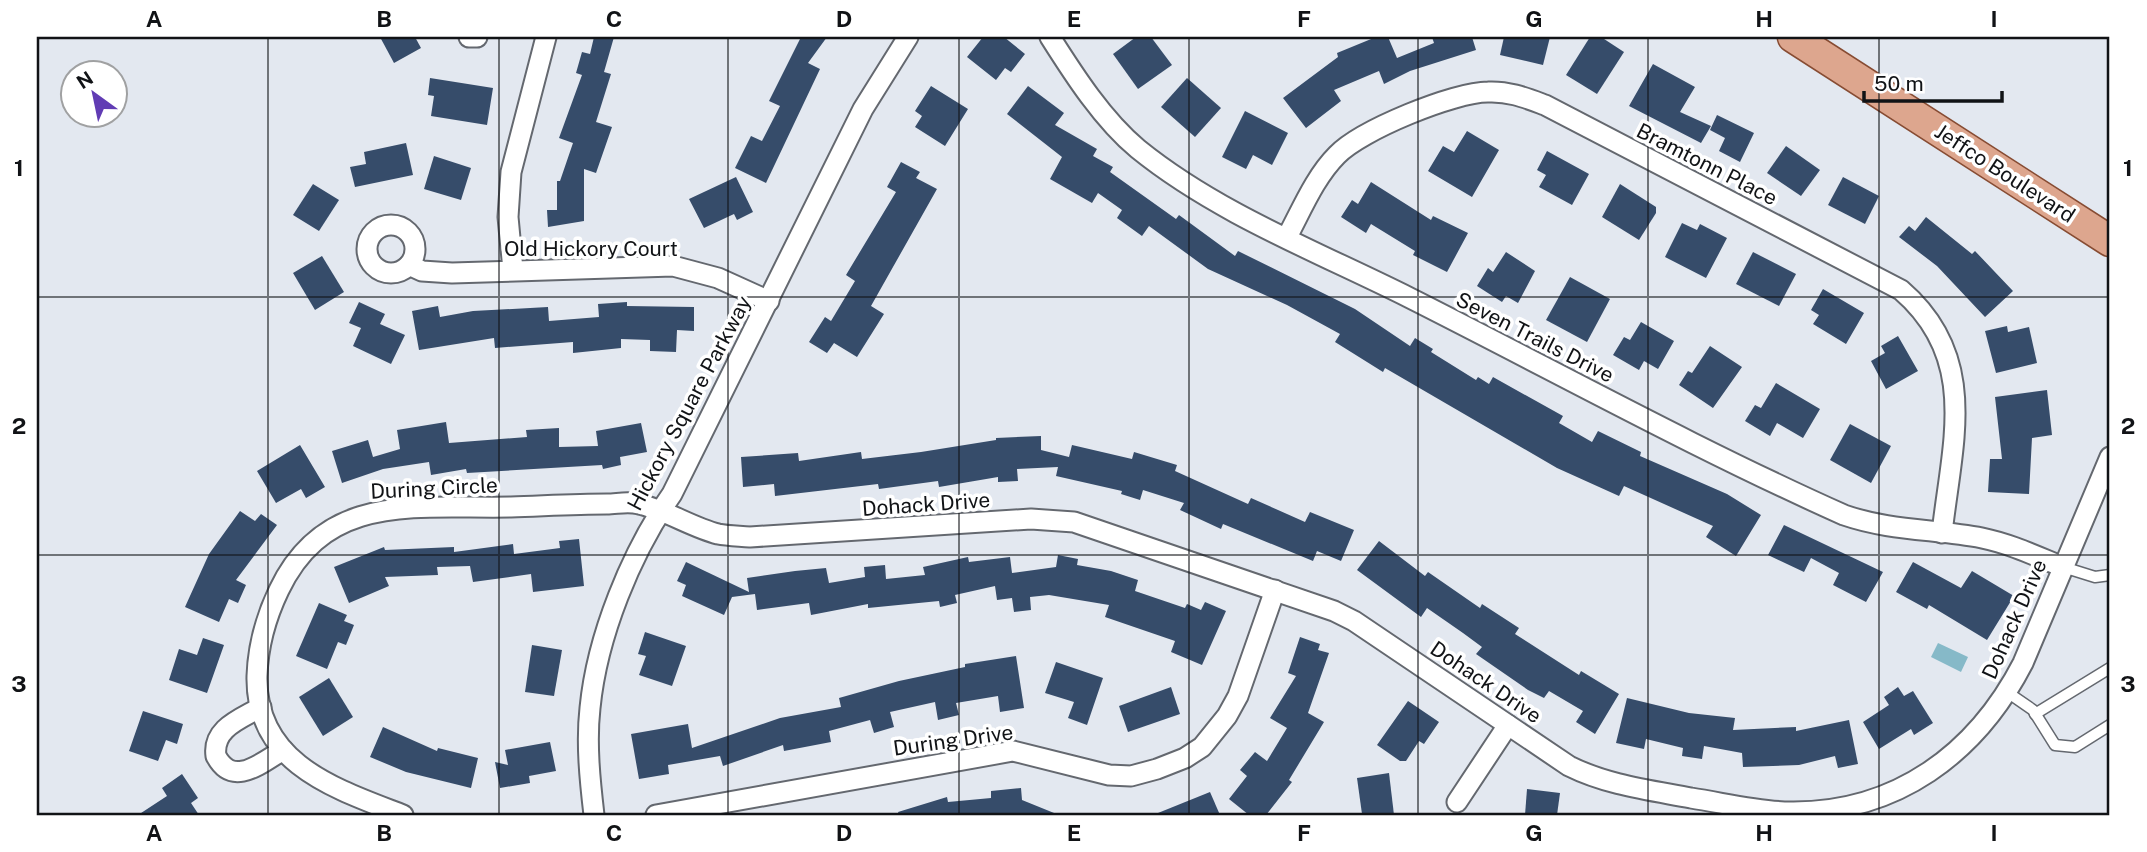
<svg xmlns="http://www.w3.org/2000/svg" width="2147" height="852" font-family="'Public Sans',sans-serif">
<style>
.water{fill:#86b9c8}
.building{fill:#364c6a}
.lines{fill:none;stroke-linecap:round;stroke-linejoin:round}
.service-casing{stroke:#64686f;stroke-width:13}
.minor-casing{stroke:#64686f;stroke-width:23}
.primary-casing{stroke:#874c33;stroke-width:33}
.service{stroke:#fff;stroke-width:10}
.minor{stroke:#fff;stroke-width:19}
.primary{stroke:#dda68e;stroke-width:30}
.grid{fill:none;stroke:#111316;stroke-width:2;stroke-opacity:0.55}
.labels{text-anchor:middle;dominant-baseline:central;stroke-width:7;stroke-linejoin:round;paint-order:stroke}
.street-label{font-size:21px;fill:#111316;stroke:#fff}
.neatline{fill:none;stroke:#111316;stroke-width:2.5}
.grid-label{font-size:23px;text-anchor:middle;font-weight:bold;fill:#111316}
</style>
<rect width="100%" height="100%" fill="#e3e8f0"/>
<polygon class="water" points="1938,643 1968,657 1961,672 1931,657"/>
<g class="building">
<polygon points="380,37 415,37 421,48 394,63"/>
<polygon points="594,37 614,37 604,72 611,74 596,122 612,127 596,173 584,169 584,221 548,227 547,210 557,210 557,181 560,181 573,143 559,138 582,75 576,73 582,52 590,54"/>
<polygon points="801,37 827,37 808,63 820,69 766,183 735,168 751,136 762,141 780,106 769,101"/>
<polygon points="983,37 1004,37 1025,54 1011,72 1005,68 996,80 967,57"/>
<polygon points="1136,37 1151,37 1172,65 1138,89 1113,54"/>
<polygon points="1376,37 1388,37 1397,58 1434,43 1432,37 1472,37 1476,50 1410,71 1384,84 1379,71 1334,90 1341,101 1306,128 1283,98 1338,57 1337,53"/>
<polygon points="1504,37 1550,37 1543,65 1500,55"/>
<polygon points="1590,37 1601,37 1624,52 1597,94 1566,75"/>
<polygon points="1653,64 1695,87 1680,112 1711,126 1701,143 1629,106"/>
<polygon points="430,78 493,88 487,125 431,116 434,96 428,95"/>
<polygon points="1187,78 1221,108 1195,137 1161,107"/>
<polygon points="931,86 968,109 945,146 915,127 922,116 915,111"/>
<polygon points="1028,86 1064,113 1055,125 1097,149 1093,156 1113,167 1110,172 1176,219 1179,215 1235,256 1238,251 1355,309 1410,346 1415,338 1433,349 1431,352 1476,380 1478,377 1489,384 1493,377 1563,416 1559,423 1592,442 1598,431 1641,452 1640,456 1727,494 1761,515 1736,556 1706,537 1713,526 1624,486 1619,496 1557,468 1385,368 1383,372 1335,342 1340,334 1287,305 1208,269 1149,226 1142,236 1117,218 1122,210 1098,193 1092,203 1050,179 1062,157 1007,114"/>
<polygon points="1245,111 1288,133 1272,165 1253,155 1246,169 1222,157"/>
<polygon points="1717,115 1754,133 1740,162 1719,151 1725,138 1710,130"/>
<polygon points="1467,131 1499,150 1472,197 1428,171 1443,146 1454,152"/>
<polygon points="406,143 413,175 355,187 350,167 366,164 364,152"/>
<polygon points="1786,146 1820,170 1801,196 1767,173"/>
<polygon points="1547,151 1589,174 1572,205 1539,187 1546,175 1537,170"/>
<polygon points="434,156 471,168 461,200 424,189"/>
<polygon points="901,162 920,172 916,178 937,189 871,306 884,314 857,357 834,343 827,353 809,342 825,317 831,321 855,281 846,275 896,192 887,187"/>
<polygon points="736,177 753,212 737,220 734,214 704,228 689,199"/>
<polygon points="1843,177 1879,196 1865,224 1828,205"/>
<polygon points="1371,182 1431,220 1433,216 1468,233 1447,272 1413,255 1415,251 1371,224 1366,233 1341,217 1352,200 1358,204"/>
<polygon points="313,184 339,200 319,231 293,215"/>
<polygon points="1620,184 1656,207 1656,213 1639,240 1602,217"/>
<polygon points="1926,217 1972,254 1975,251 2013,291 1985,317 1937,266 1899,237 1909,226 1915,231"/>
<polygon points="1682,223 1697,230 1700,224 1727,238 1706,278 1665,257"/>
<polygon points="1506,252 1535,271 1518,303 1506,296 1502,302 1477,286 1488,268 1493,272"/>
<polygon points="1753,252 1796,274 1779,306 1736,284"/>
<polygon points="322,256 344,292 315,310 293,273"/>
<polygon points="1570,277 1610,299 1587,342 1546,320"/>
<polygon points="1823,289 1864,313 1846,344 1813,324 1819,315 1811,310"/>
<polygon points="359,302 385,314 380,324 405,335 391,364 353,346 361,328 349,323"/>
<polygon points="627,302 627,306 694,307 694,331 677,330 676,352 650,351 650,340 621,339 621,348 573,353 573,342 495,348 494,338 419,350 412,311 438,306 440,317 473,311 548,307 549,321 599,317 598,304"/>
<polygon points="1641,322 1674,341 1658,369 1644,361 1639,370 1613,355 1624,337 1630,340"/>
<polygon points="2007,326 2008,332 2029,327 2037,363 1996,373 1985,331"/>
<polygon points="1898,336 1918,371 1886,389 1871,361 1885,353 1881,346"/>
<polygon points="1710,346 1742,367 1713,408 1679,385 1688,371 1692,373"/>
<polygon points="1776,383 1820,409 1803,438 1777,423 1770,436 1745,421 1755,405 1761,408"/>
<polygon points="2047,390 2052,435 2032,438 2029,494 1988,492 1990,459 2002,459 1995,397"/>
<polygon points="446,422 449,443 527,437 526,430 559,428 559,447 598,446 596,431 641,423 647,452 620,457 621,465 603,469 602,465 467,473 466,469 431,475 429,462 383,469 342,483 332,451 368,440 373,457 400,449 397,430"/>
<polygon points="1850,424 1891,446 1871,483 1830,460"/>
<polygon points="1041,436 1041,450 1069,457 1072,445 1132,459 1134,452 1177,465 1175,471 1248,504 1251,498 1305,522 1310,512 1354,530 1341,561 1317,551 1313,561 1223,524 1221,529 1180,510 1184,503 1143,490 1140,500 1121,494 1122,491 1056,476 1058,467 1017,469 1018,481 998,482 998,477 939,487 938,481 879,489 878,484 775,496 774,484 743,487 741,457 798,453 799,461 861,452 862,459 921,452 996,440 996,438"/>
<polygon points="300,445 325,487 306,498 301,489 276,503 257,471"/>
<polygon points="240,511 255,521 261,514 277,525 236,580 246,585 238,603 229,599 219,622 185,607 209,554"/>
<polygon points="1784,525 1883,572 1866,602 1833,585 1839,573 1811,558 1804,572 1768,555"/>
<polygon points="579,539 584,586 533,592 531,574 473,582 470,566 437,567 438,575 385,577 389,586 349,603 334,567 384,547 385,550 454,547 454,552 513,544 514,554 560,548 559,541"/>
<polygon points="1379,541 1425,576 1428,572 1480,608 1482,604 1519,628 1515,634 1579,675 1581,671 1619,694 1595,734 1576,722 1583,711 1549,691 1544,698 1528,690 1476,654 1482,647 1463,633 1427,608 1421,617 1357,570"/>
<polygon points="1058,555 1078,559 1077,565 1111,571 1138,580 1135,591 1185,608 1187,604 1201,610 1205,602 1226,611 1202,665 1171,652 1175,641 1105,617 1109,605 1049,595 1030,597 1031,610 1014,612 1012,598 997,600 995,586 955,595 957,603 940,607 939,601 868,608 868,604 811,615 809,603 757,610 755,594 732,597 724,615 682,596 686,585 677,581 686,562 749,592 747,578 795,571 826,568 829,583 865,577 864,567 885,565 886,579 925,575 923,567 968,557 969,562 1010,557 1012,573 1056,567"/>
<polygon points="1913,562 1961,588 1972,571 2014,596 1987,640 1929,605 1927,609 1896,592"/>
<polygon points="319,603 347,615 344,621 354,625 346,645 338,642 327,669 296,656"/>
<polygon points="645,632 686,646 672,686 639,675 646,656 638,654"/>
<polygon points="1300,637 1320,644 1318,650 1329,653 1308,713 1324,722 1289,780 1292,782 1266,815 1249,815 1229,799 1247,776 1240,770 1255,752 1267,761 1287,728 1270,718 1296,676 1288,673"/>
<polygon points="203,638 224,645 207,693 169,680 179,649 197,655"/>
<polygon points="532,645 562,650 554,696 525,692"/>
<polygon points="1016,656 1024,708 1000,712 998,696 956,703 959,715 938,720 935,702 890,712 894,727 874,733 870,720 829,731 831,742 784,751 783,745 723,766 720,756 668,765 669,774 639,779 631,734 688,724 692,748 780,718 841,707 839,698 899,681 965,667 965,664"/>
<polygon points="1056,662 1103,678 1087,725 1068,718 1074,702 1045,693"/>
<polygon points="329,678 353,717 323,736 299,697"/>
<polygon points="1171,687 1180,714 1128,732 1119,706"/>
<polygon points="1898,687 1904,696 1913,691 1933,723 1914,735 1911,729 1879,749 1863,722 1889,705 1884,697"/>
<polygon points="1627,698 1689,713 1735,718 1733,730 1796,727 1796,731 1849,720 1858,764 1838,768 1835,756 1799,765 1743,767 1742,753 1704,746 1702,759 1682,756 1683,748 1646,739 1644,749 1616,743"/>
<polygon points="1408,701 1439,722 1424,744 1419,741 1406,761 1400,761 1377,745"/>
<polygon points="143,711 183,724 177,744 166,740 158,761 129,751"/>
<polygon points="383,727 437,751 438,748 478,758 471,788 406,772 370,757"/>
<polygon points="550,742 556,771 529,776 530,783 500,788 495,762 508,765 505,750"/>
<polygon points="1389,773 1394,815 1362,814 1357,778"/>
<polygon points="182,774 198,798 191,803 199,815 138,815 167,796 162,788"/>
<polygon points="1021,788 1022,800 1059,815 899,815 898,812 947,797 948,802 991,798 991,791"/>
<polygon points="1527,789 1560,793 1557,815 1525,815"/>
<polygon points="1210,792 1220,815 1153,815"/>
</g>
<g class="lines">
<defs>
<g id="service">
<polyline points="2063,567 2095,577 2110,575"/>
<polyline points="2007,692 2033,710 2055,745 2075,747 2110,725"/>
<polyline points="2035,714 2110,668"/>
</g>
<g id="minor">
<polyline points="469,37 477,37"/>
<path d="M 1050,37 C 1074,75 1103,120 1138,149 C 1217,213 1318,252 1408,297 C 1553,370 1696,449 1844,515 C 1890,531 1936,529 1982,538 C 2011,544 2036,556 2063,567"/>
<circle cx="391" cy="249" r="24"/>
<path d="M 1287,237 C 1302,209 1315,177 1337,155 C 1361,130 1454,92 1488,92 C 1509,91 1526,98 1545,105 L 1901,290 C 1980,358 1952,443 1942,533"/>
<polyline points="409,265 422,271 452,273 673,266 718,278 769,301"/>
<polyline points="513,270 508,217 511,172 546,37"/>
<path d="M 261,707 C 241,719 212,728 216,756 C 233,788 261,763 283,750"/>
<polyline points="1457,802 1508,725"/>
<path d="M 403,815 C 336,789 255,764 257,676 C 258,645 266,617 279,590 C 326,491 418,509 511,507 C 543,506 575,504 607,504 C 617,504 628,501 639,504 C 666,510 691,527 718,534 C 728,536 739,536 750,537 L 1031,519 L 1074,522 L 1334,611 L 1354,621 L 1569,766 C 1607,785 1649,790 1691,798 C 1724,803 1758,812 1791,812 C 1896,813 1976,754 2023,663 L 2110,457"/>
<path d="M 594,815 C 590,781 586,743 590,708 C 597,636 631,553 672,494 L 863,109 L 908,37"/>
<polyline points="656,815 1013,751 1109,775 1131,776 1157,769 1185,758 1202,747 1227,716 1238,696 1275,590"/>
</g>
<polyline id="primary" points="1793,37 2110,241"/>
</defs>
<use href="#service" class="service-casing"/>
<use href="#minor" class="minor-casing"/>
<use href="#primary" class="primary-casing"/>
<use href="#service" class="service"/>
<use href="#minor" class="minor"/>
<use href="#primary" class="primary"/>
</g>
<path class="grid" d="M 268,37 L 268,815M 499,37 L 499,815M 728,37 L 728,815M 959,37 L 959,815M 1189,37 L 1189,815M 1418,37 L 1418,815M 1648,37 L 1648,815M 1879,37 L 1879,815M 37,297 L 2110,297M 37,555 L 2110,555"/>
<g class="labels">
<g class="street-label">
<text transform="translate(1707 164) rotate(27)">Bramtonn Place</text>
<text transform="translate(2005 173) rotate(33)">Jeffco Boulevard</text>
<text x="591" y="248">Old Hickory Court</text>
<text transform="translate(1535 337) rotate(27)">Seven Trails Drive</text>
<text transform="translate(689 403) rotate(-62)">Hickory Square Parkway</text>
<text transform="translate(434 488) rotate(-3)">During Circle</text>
<text transform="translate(926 504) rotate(-4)">Dohack Drive</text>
<text transform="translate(2014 619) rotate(-66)">Dohack Drive</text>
<text transform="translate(1486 682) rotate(34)">Dohack Drive</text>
<text transform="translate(953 740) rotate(-8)">During Drive</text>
</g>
</g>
<rect width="2147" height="852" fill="none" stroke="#ffffff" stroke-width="77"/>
<g transform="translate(94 94) rotate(327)"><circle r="33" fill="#ffffff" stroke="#a0a1a2" stroke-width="2"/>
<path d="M0-5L12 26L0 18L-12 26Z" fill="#613cb4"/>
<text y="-10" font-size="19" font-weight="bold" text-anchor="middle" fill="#111316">N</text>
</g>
<path d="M1864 91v10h138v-10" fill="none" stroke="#111316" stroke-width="3.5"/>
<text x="1874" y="91" font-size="21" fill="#111316" stroke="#ffffff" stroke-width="5" paint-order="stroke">50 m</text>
<rect x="38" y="38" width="2070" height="776" class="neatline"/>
<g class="grid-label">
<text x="154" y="27">A</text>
<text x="384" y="27">B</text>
<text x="614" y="27">C</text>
<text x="844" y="27">D</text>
<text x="1074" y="27">E</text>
<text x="1304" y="27">F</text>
<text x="1534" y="27">G</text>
<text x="1764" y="27">H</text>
<text x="1994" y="27">I</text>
<text x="19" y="176">1</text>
<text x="2128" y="176">1</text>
<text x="19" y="434">2</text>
<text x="2128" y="434">2</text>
<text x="19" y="692">3</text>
<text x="2128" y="692">3</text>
<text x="154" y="841">A</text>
<text x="384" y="841">B</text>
<text x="614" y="841">C</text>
<text x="844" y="841">D</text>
<text x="1074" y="841">E</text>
<text x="1304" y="841">F</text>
<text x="1534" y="841">G</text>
<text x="1764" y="841">H</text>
<text x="1994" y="841">I</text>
</g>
</svg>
